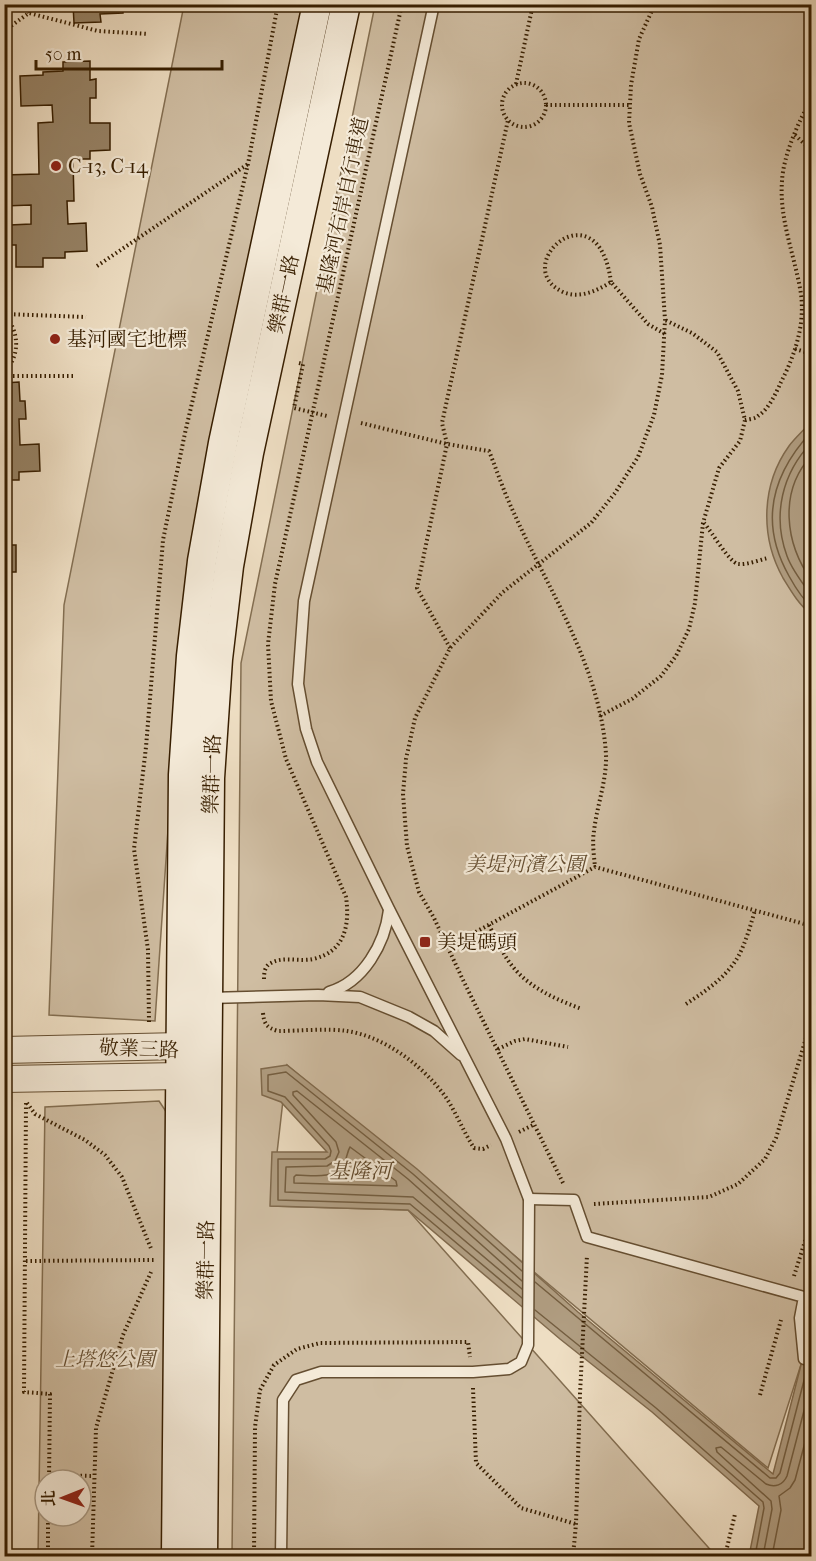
<svg xmlns="http://www.w3.org/2000/svg" width="816" height="1561" font-family="'IM FELL French Canon','Noto Serif TC',serif">
<style>
.green{fill:#cfbda2;stroke:#836e51;stroke-width:1.5;fill-rule:evenodd}
.water{fill:#b09d81;stroke:#806a4d;stroke-width:1.5}
.lines{fill:none;stroke-linecap:round;stroke-linejoin:round}
.shore{stroke:#745e40;stroke-width:1.5}
.building{fill:#968265;stroke:#371e00;stroke-width:1.5}
.service-casing{stroke:#654e31;stroke-width:13}
.tertiary-casing{stroke:#654e31;stroke-width:28}
.secondary-casing{stroke:#371e00;stroke-width:31}
.path{stroke:#371e00;stroke-width:4;stroke-dasharray:1.5 3;stroke-linecap:butt}
.service{stroke:#f4ead8;stroke-width:10}
.tertiary{stroke:#f4ead8;stroke-width:26}
.secondary{stroke:#f4ead8;stroke-width:28}
.poi-dot{fill:#8f2418;stroke:#f4ead8;stroke-width:2}
.labels{text-anchor:middle;dominant-baseline:central;stroke-width:4.5;stroke-linejoin:round;paint-order:stroke}
.poi-label{font-size:20px;fill:#371e00;stroke:#f4ead8;text-anchor:start}
.street-label{font-size:20px;fill:#371e00;stroke:#f4ead8}
.park-label{font-size:20px;font-style:italic;fill:#654e31;stroke:#f4ead8}
.water-label{font-size:21px;font-style:italic;fill:#614a2d;stroke:#f4ead8}
</style>
<rect width="100%" height="100%" fill="#eedec3"/>
<filter id="stains"><feTurbulence type="fractalNoise" baseFrequency=".00333" numOctaves="4"/><feColorMatrix values="0 0 0 0 .2 0 0 0 0 .09 0 0 0 0 .02 0 0 0 .5 -.17"/></filter>
<radialGradient id="worn" r=".72"><stop offset=".6" stop-color="#630" stop-opacity="0"/><stop offset="1" stop-color="#630" stop-opacity=".3"/></radialGradient>
<g class="green">
<polygon points="184,5 305,5 184,595 155,1021 49,1015 64,605"/>
<polygon points="375,5 811,5 812,1330 768,1468 287,1065 271,1206 408,1210 716,1556 232,1556 241,663"/>
<path d="M 159,1101 L 171,1119 L 165,1556 L 38,1556 L 45,1107 ZM 45,1480 L 81,1480 L 81,1516 L 45,1516 Z"/>
</g>
<g class="water">
<path d="M 811,422 L 811,614 C 799,605 791,591 783,578 C 760,537 761,485 789,446 C 795,438 804,430 811,422 Z"/>
<polygon points="287,1065 417,1169 578,1312 773,1474 811,1326 811,1556 749,1556 759,1506 652,1412 560,1339 408,1210 270,1206 272,1152 327,1152 281,1102 262,1095 261,1069"/>
</g>
<g class="lines">
<g class="shore">
<path d="M 812,431 C 771,475 759,523 789,576 C 795,587 802,599 812,607"/>
<path d="M 812,442 C 782,473 772,515 787,556 C 792,570 803,584 812,596"/>
<path d="M 812,455 C 778,491 785,544 812,581"/>
<path d="M 350,1147 L 396,1181 L 397,1186 L 294,1183 L 294,1177 L 296,1175 C 311,1175 333,1180 343,1165 C 347,1159 347,1152 350,1147 Z"/>
<polyline points="535,1282 770,1478 776,1478 780,1473 808,1365"/>
<polyline points="522,1289 413,1197 285,1192 286,1167 327,1166 335,1161 339,1152 336,1142 293,1095 293,1092 297,1091 408,1179 522,1281"/>
<polyline points="522,1298 410,1204 278,1200 278,1159 325,1159 330,1156 331,1151 329,1146 285,1097 268,1091 268,1075 286,1072 413,1174 522,1271"/>
<polyline points="535,1310 656,1408 763,1502 764,1508 755,1556"/>
<path d="M 763,1556 L 772,1509 L 771,1501 L 717,1452 L 716,1448 L 721,1447 L 766,1484 C 775,1488 783,1485 787,1476 L 812,1380"/>
<polyline points="772,1556 781,1510 779,1496 790,1488 795,1480 812,1416"/>
</g>
</g>
<g class="building">
<polygon points="73,4 144,4 145,6 123,7 123,13 100,14 101,22 74,23"/>
<polygon points="90,61 90,80 96,79 96,98 90,98 90,123 110,123 110,150 90,151 90,159 73,159 74,201 67,201 68,224 86,223 87,251 65,252 65,258 43,258 43,267 16,267 16,245 11,245 10,225 31,224 31,205 4,206 4,175 39,174 38,123 53,122 52,105 21,106 20,76 43,75 43,72 63,71 63,62"/>
<polygon points="19,382 20,401 25,401 26,419 19,419 20,445 39,444 40,471 19,472 19,480 4,480 4,383"/>
<rect x="4" y="545" width="12" height="27"/>
<polygon points="4,731 10,731 11,761 4,761"/>
</g>
<g class="lines">
<defs>
<g id="service">
<path d="M 329,992 C 364,982 385,943 389,910"/>
<polyline points="209,998 318,995 360,997 409,1017 434,1031 461,1055"/>
<polyline points="529,1199 574,1200 587,1237 804,1297 800,1318 804,1359"/>
<polyline points="281,1556 283,1400 296,1380 321,1372 473,1372 509,1369 521,1362 528,1345 529,1199 506,1139 389,909 317,762 306,729 298,684 304,601 434,4"/>
</g>
<g id="tertiary">
<polyline points="4,1050 181,1046 197,1055"/>
<polyline points="4,1079 181,1076 197,1067"/>
</g>
<g id="secondary">
<polyline points="176,1556 183,775 191,656 202,561 223,443 317,4"/>
<polyline points="203,1556 210,778 218,659 229,566 249,453 346,4"/>
</g>
</defs>
<use href="#service" class="service-casing"/>
<use href="#tertiary" class="tertiary-casing"/>
<use href="#secondary" class="secondary-casing"/>
<g class="path">
<polyline points="25,4 29,13"/>
<polyline points="4,31 29,13 98,31 148,34"/>
<circle cx="524" cy="105" r="22"/>
<polyline points="516,84 533,4"/>
<polyline points="546,105 629,105"/>
<polyline points="795,135 812,151"/>
<polyline points="97,266 248,164"/>
<path d="M 611,282 C 598,184 507,266 563,292 C 579,299 597,291 611,282 L 648,324 L 665,334"/>
<polyline points="5,314 86,317"/>
<polyline points="795,349 812,354"/>
<polyline points="299,363 303,364 294,408 327,416"/>
<path d="M 4,373 C 21,354 19,333 5,314"/>
<polyline points="4,376 75,376"/>
<path d="M 745,420 C 749,419 755,419 758,416 C 769,409 776,393 781,382 C 795,355 805,325 801,294 C 795,256 779,220 782,181 C 783,157 799,119 812,99"/>
<path d="M 361,423 L 447,444 L 489,451 C 497,471 504,492 513,511 C 548,590 600,665 606,754 C 607,780 597,805 594,831 C 592,842 594,856 595,867"/>
<path d="M 704,523 C 712,532 729,562 738,564 C 747,565 759,560 768,558"/>
<polyline points="450,648 417,588 447,444 442,423 508,120"/>
<polyline points="600,716 632,699 661,676 676,656 689,629 695,603 703,523 719,468 740,441 745,420 738,391 717,352 692,333 665,320"/>
<polyline points="4,868 12,869"/>
<path d="M 489,925 C 496,939 503,955 513,967 C 530,988 557,1000 582,1009"/>
<polyline points="448,947 595,867 812,926"/>
<path d="M 264,979 C 264,972 265,966 271,963 C 283,956 300,962 313,959 C 345,952 350,925 346,897 L 286,759 L 271,701 L 268,644 L 275,584 L 402,4"/>
<path d="M 686,1004 C 707,990 730,975 741,951 C 747,938 751,924 755,910"/>
<path d="M 263,1013 C 264,1024 267,1028 278,1031 C 298,1031 327,1028 347,1031 C 385,1037 422,1065 445,1096 C 456,1112 463,1131 474,1148 L 483,1149 L 491,1145"/>
<polyline points="149,1022 148,950 134,849 146,747 163,540 185,433 248,164 278,4"/>
<polyline points="498,1049 515,1041 525,1039 568,1047"/>
<polyline points="26,1103 24,1392 50,1394 49,1480"/>
<polyline points="27,1103 35,1114 85,1140 105,1155 122,1177 152,1251"/>
<polyline points="519,1132 535,1124"/>
<polyline points="563,1183 463,980 434,918 419,892 407,846 403,794 406,759 415,718 450,648 503,592 591,523 615,493 638,457 654,415 662,375 665,320 660,245 652,207 640,174 629,123 631,85 639,39 655,4"/>
<polyline points="594,1204 709,1197 738,1184 765,1159 776,1138 812,1018"/>
<polyline points="26,1261 154,1260"/>
<polyline points="794,1276 812,1219"/>
<polyline points="473,1388 476,1463 521,1508 576,1524"/>
<polyline points="760,1395 781,1320"/>
<polyline points="49,1475 93,1476"/>
<polyline points="48,1556 48,1516"/>
<polyline points="92,1556 96,1428 123,1335 151,1272"/>
<polyline points="254,1556 255,1427 260,1390 274,1365 297,1349 320,1343 468,1342 470,1357"/>
<polyline points="573,1556 576,1524 580,1394 587,1255"/>
<polyline points="725,1556 735,1514"/>
</g>
<use href="#service" class="service"/>
<use href="#tertiary" class="tertiary"/>
<use href="#secondary" class="secondary"/>
</g>
<g class="poi-dot">
<circle cx="56" cy="166" r="6"/>
<circle cx="55" cy="339" r="6"/>
<rect x="419" y="936" width="12" height="12" rx="3"/>
</g>
<g class="labels">
<g class="poi-label">
<text x="68" y="166">C-13, C-14</text>
<text x="67" y="339">基河國宅地標</text>
<text x="437" y="942">美堤碼頭</text>
</g>
<g class="street-label">
<text transform="translate(343 205) rotate(-78)">基隆河右岸自行車道</text>
<text transform="translate(284 294) rotate(-78)">樂群一路</text>
<text transform="translate(212 774) rotate(-88)">樂群一路</text>
<text transform="translate(139 1049) rotate(2)">敬業三路</text>
<text transform="translate(206 1260) rotate(-89)">樂群一路</text>
</g>
<g class="park-label">
<text x="525" y="864">美堤河濱公園</text>
<text x="105" y="1359">上塔悠公園</text>
</g>
<g class="water-label">
<text x="360" y="1171">基隆河</text>
</g>
</g>
<rect width="816" height="1561" fill="none" stroke="#eedec3" stroke-width="24"/>
<rect x="6" y="6" width="804" height="1549" fill="none" stroke="#371e00" stroke-width="3"/>
<rect x="12" y="12" width="792" height="1537" fill="none" stroke="#371e00" stroke-width="1.5"/>
<g transform="translate(63 1498) rotate(269)"><circle r="28" fill="#f4ead8" stroke="#a89882" stroke-width="1.5"/>
<path d="M0-4.5L10 22L0 15L-10 22Z" fill="#8f2418"/>
<text y="-9" font-size="16" font-weight="bold" text-anchor="middle" fill="#371e00">北</text>
</g>
<path d="M36 60v9h186v-9" fill="none" stroke="#371e00" stroke-width="3"/>
<text x="45" y="60" font-size="18" fill="#371e00" stroke="#f4ead8" stroke-width="4.5" paint-order="stroke">50 m</text>
<rect width="100%" height="100%" filter="url(#stains)"/>
<rect width="100%" height="100%" fill="url(#worn)"/>
</svg>
